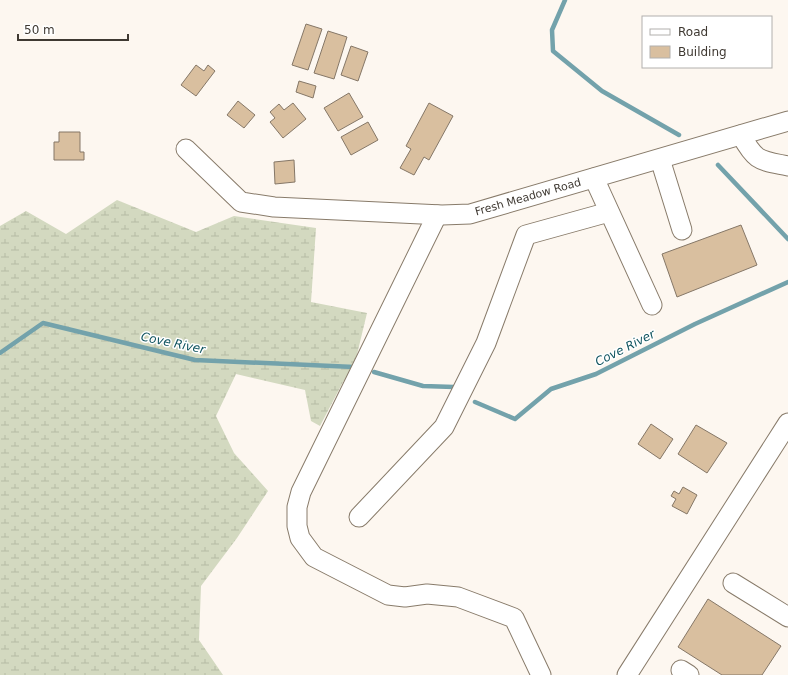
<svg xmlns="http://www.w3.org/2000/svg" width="788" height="675" font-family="'DejaVu Sans',sans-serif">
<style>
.wetland{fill:url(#wetland-marsh)}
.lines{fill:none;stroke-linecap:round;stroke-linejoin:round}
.stream{stroke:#73a2ab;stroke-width:4.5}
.building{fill:#d9bf9f;stroke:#857767}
.minor-casing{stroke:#887b6a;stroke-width:21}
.minor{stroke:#fff;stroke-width:19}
.labels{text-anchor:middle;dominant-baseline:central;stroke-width:3;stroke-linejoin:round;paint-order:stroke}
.street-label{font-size:11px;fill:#3f3932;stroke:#fff}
.water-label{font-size:12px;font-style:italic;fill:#115560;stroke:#fff}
</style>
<defs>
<pattern id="wetland-marsh" width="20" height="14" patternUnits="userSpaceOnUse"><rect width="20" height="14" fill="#d3d9c0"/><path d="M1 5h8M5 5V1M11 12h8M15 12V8" fill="none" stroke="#b6bba5"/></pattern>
</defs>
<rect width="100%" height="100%" fill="#fdf7f0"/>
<polygon class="wetland" points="117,200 196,232 234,216 316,228 311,302 367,313 354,367 343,382 320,426 311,421 305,390 236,374 216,416 234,453 268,491 237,538 201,586 199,640 223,675 0,675 0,226 26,211 66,234"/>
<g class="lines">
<g class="stream">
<polyline points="565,0 552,30 553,51 602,91 679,135"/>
<polyline points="718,165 788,239"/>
<polyline points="0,353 43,323 195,360 354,367"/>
<polyline points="374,372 423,386 454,387"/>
<polyline points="475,402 515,419 551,389 596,374 695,324 788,282"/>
</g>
</g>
<g class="building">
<polygon points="306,24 322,29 308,70 292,65"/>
<polygon points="328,31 347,37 334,79 314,73"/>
<polygon points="351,46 368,52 358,81 341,75"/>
<polygon points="196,65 204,71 208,65 215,71 196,96 181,85"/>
<polygon points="299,81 316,86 313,98 296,92"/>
<polygon points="349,93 363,117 338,131 324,108"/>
<polygon points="238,101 255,115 244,128 227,115"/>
<polygon points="293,103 306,119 283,138 270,122 275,118 270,112 279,104 284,110"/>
<polygon points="429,103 453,116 429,160 424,157 414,175 400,168 411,149 406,146"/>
<polygon points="368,122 378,140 351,155 341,137"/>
<polygon points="59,132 80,132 80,152 84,152 84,160 54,160 54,142 59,142"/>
<polygon points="294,160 295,182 275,184 274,162"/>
<polygon points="741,225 757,265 677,297 662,254"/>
<polygon points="651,424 673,439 660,459 638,444"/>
<polygon points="696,425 727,443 707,473 678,454"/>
<polygon points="683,487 697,495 687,514 672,506 676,499 671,496 674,491 679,494"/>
<polygon points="708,599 781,646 762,675 722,675 678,647"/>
</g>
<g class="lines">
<defs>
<g id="minor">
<path d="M 741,135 C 756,162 759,160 788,166"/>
<polyline points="186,149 241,202 274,207 442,215 470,214 788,121"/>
<polyline points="660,159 682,230"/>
<polyline points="594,178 652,305"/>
<polyline points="437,215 301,492 297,507 297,526 300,538 314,557 388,595 405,597 427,594 458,597 514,618 541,675"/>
<polyline points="359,517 444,427 486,343 526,235 609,212"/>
<polyline points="733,583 788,617"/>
<polyline points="681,670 689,675"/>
<polyline points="627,675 788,423"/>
</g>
</defs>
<use href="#minor" class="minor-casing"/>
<use href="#minor" class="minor"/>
</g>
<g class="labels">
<g class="street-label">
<text transform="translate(528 197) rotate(-16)">Fresh Meadow Road</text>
</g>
<g class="water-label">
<text transform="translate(173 343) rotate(12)">Cove River</text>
<text transform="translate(625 348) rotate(-27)">Cove River</text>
</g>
</g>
<rect x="642" y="16" width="130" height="52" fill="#ffffff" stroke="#b2b0ad"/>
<rect x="650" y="29" width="20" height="6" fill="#ffffff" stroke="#b2b0ad"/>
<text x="678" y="36" font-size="12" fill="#3f3932">Road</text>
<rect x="650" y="46" width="20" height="12" fill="#d9bf9f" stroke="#b2b0ad"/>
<text x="678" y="56" font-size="12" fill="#3f3932">Building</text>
<path d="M18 34v6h110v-6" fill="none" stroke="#3f3932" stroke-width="2"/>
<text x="24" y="34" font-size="12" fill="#3f3932" stroke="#ffffff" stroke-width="3" paint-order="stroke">50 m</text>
</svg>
